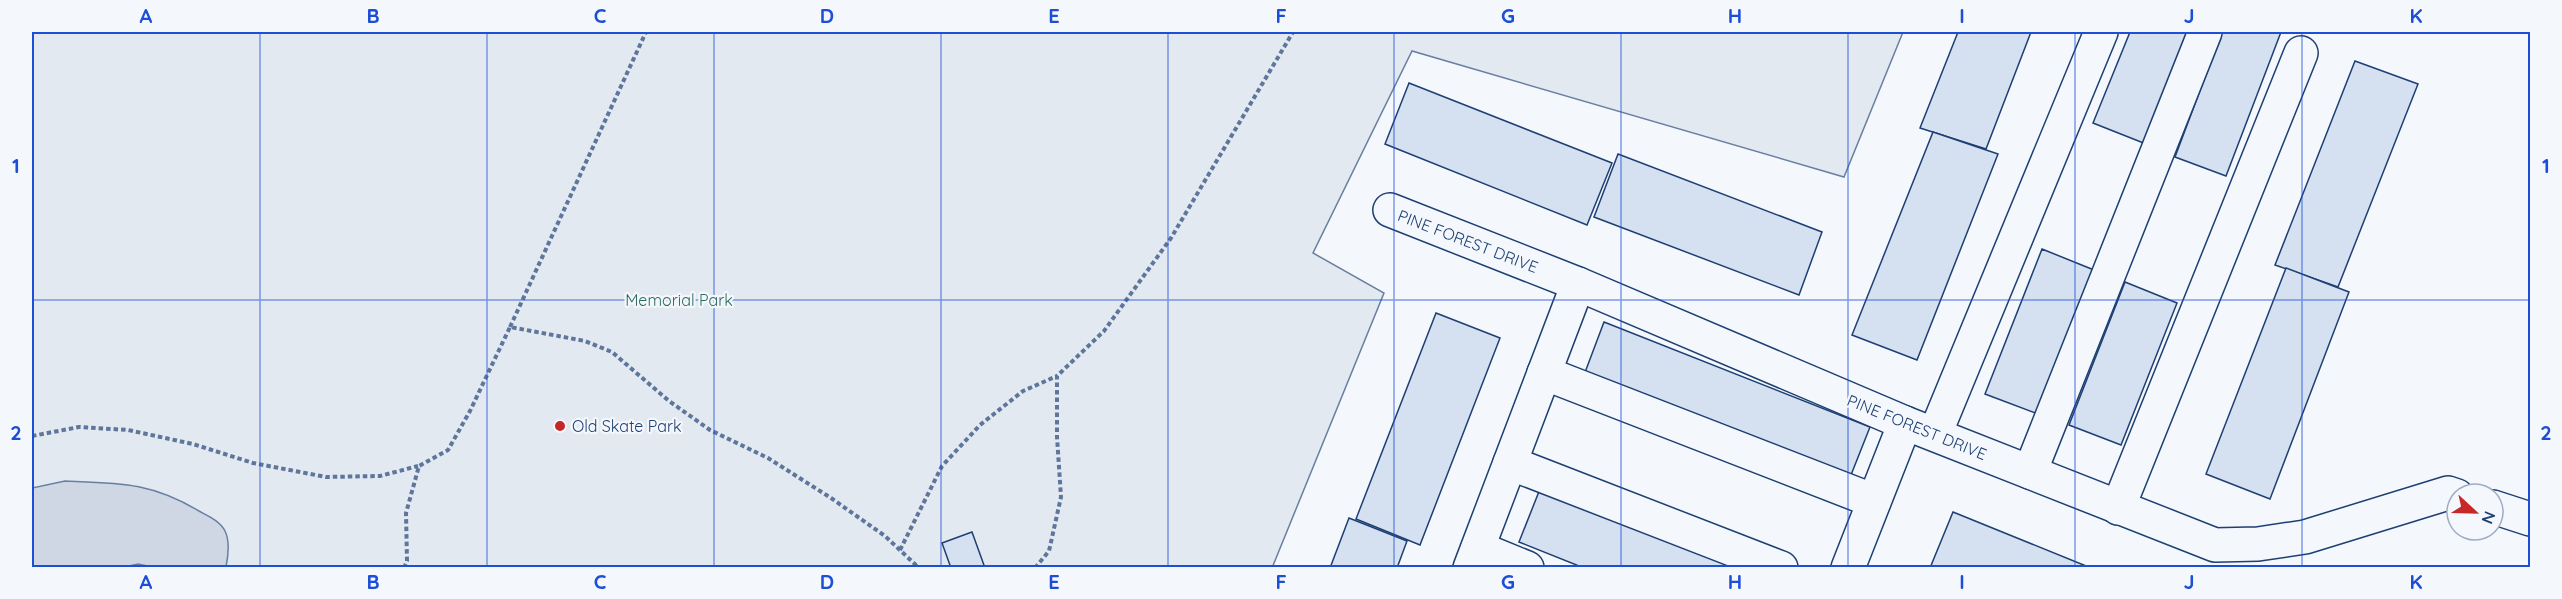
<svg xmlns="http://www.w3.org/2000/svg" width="2562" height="599" font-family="Quicksand,sans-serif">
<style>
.green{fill:#e3e9f0;stroke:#687fa3;stroke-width:1.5}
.water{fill:#cfd7e4;stroke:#687fa3;stroke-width:1.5}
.building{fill:#d5e0f0;stroke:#1d3f73;stroke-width:1.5}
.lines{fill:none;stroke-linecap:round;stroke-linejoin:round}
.minor-casing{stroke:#1d3f73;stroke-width:36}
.path{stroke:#5e769c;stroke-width:4;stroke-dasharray:4.5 3;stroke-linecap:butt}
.minor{stroke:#f4f7fb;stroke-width:33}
.grid{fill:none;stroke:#1d4ed8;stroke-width:1.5;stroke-opacity:0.55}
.poi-dot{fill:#c62828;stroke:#f4f7fb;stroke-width:2}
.labels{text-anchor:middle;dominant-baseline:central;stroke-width:4.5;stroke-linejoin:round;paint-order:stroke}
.street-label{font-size:16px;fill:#1d3f73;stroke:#f4f7fb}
.park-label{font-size:16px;fill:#2c6c60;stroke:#f4f7fb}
.poi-label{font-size:16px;fill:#1d3f73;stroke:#f4f7fb;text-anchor:start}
.neatline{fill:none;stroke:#1d4ed8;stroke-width:2}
.grid-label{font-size:20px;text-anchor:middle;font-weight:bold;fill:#1d4ed8}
</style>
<rect width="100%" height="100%" fill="#f4f7fb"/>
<polygon class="green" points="32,32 1903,32 1844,177 1412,51 1313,253 1384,293 1272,568 32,567"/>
<path class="water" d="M 65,481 C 119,483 151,482 199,511 C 208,516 220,521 225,531 C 230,541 228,557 226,567 L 157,568 L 138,564 L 120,568 L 32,567 L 32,488 Z"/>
<g class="building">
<polygon points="1958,32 2031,32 1986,149 1920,128"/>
<polygon points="2130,32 2191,32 2146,144 2093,123"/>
<polygon points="2222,32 2281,32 2226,176 2175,157"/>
<polygon points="2355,61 2418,84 2338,287 2275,265"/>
<polygon points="1409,83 1612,163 1587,225 1385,144"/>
<polygon points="1933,132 1998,154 1917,360 1852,335"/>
<polygon points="1618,154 1822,232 1799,295 1594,217"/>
<polygon points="2042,249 2094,270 2038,414 1985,394"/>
<polygon points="2286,268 2349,292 2270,499 2206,474"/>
<polygon points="2125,282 2177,303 2121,445 2069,425"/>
<polygon points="1436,313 1500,338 1420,545 1356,519"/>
<polygon points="1604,322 1870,427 1849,480 1584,375"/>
<polygon points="1540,489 1739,568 1584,568 1519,542"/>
<polygon points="1953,512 2091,568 1930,568"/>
<polygon points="1349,518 1407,541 1397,568 1330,568"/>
<polygon points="972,532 985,568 951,568 942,543"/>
</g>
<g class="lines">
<defs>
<g id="minor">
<polyline points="1390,210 1578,284 1905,423 2215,545 2258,544 2305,537 2448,493 2457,496"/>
<polyline points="1544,373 1874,501"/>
<polyline points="1935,434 2101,32"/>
<polyline points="1510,463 1781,568"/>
<polyline points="2030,472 2205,32"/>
<polyline points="2493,507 2530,519"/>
<polyline points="2118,508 2301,53"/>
<polyline points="1478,548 1527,568"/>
<polyline points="1470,568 1578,284"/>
<polyline points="1848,568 1905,423"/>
</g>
</defs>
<use href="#minor" class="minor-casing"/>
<g class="path">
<polyline points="510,327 646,32"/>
<polyline points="32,436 79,427 128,430 193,444 253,463 326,477 380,476 418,466"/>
<polyline points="900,550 942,466 980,425 1023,391 1057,376"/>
<polyline points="404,568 407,561 406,513 419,466 448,450 470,411 510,327 585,341 612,352 669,401 710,430 768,458 831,498 885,536 919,568"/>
<polyline points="1035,568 1049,551 1061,497 1057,437 1057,376 1104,331 1171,238 1293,32"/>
</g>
<use href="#minor" class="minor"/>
</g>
<path class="grid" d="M 260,32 L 260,568M 487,32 L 487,568M 714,32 L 714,568M 941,32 L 941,568M 1168,32 L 1168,568M 1394,32 L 1394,568M 1621,32 L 1621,568M 1848,32 L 1848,568M 2075,32 L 2075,568M 2302,32 L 2302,568M 32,300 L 2530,300"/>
<circle class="poi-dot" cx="560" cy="426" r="6"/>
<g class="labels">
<g class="street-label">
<text transform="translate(1468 241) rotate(21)">PINE FOREST DRIVE</text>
<text transform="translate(1917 427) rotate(22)">PINE FOREST DRIVE</text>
</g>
<g class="park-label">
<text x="679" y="300">Memorial Park</text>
</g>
<g class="poi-label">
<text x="572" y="426">Old Skate Park</text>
</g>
</g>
<rect width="2562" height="599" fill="none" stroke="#f4f7fb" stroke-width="66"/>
<g transform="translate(2475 512) rotate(112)"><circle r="28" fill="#f4f7fb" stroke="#9eadc5" stroke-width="1.5"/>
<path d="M0-4.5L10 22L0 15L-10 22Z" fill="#c62828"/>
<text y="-9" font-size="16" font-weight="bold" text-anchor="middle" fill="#1d3f73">N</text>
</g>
<rect x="33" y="33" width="2496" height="533" class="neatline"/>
<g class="grid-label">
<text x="146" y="23">A</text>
<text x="373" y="23">B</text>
<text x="600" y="23">C</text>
<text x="827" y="23">D</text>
<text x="1054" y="23">E</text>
<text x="1281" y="23">F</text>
<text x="1508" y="23">G</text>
<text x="1735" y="23">H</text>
<text x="1962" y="23">I</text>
<text x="2189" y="23">J</text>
<text x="2416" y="23">K</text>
<text x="16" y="173">1</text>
<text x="2546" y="173">1</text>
<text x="16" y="440">2</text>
<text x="2546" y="440">2</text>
<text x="146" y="589">A</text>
<text x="373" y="589">B</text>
<text x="600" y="589">C</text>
<text x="827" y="589">D</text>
<text x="1054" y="589">E</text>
<text x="1281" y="589">F</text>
<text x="1508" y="589">G</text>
<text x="1735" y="589">H</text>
<text x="1962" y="589">I</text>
<text x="2189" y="589">J</text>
<text x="2416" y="589">K</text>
</g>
</svg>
